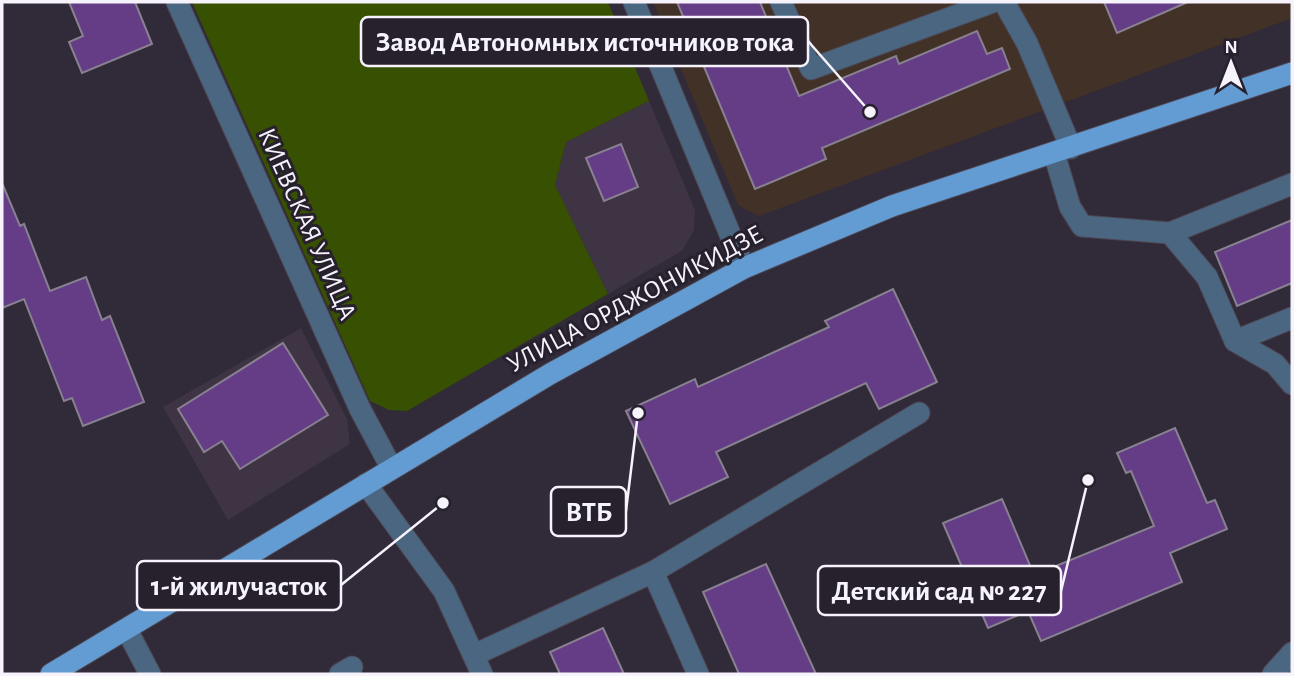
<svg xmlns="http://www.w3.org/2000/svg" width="1294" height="676" font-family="'Alegreya Sans',sans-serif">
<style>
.commercial{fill:#3f3444}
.industrial{fill:#423127}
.green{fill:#385001}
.building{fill:#643d86;stroke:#888190;stroke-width:2}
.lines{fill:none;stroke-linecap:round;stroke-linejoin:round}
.minor-casing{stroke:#4d4653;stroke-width:23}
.major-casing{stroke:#4d4653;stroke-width:23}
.minor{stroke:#4a6681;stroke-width:21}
.major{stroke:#639cd3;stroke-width:21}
.labels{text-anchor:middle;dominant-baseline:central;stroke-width:6;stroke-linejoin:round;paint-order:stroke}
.street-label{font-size:26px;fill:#f7f3fc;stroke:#27212d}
.leader{fill:none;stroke:#f7f3fc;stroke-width:2.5}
.callout-dot{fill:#f7f3fc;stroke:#27212d;stroke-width:2.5}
.callout{fill:#27212d;stroke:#f7f3fc;stroke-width:2.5}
.callout-label{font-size:28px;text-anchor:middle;font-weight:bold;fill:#f7f3fc}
</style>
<rect width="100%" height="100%" fill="#312a38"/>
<g class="commercial">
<polygon points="649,101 695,210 694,230 682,251 608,294 555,185 566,142"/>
<polygon points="301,328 347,419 350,444 228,520 163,407"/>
</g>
<polygon class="industrial" points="653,2 1292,2 1292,18 759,216 738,205"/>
<polygon class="green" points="192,2 608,2 649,101 566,142 555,185 608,294 407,411 389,410 370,401"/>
<g class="building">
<polygon points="69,2 135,2 152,44 82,73 69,42 83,36"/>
<polygon points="677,2 760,2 799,96 896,56 899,64 977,31 987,54 1002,48 1010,69 822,148 826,159 755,189"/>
<polygon points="1104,2 1188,2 1117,33"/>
<polygon points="621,144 638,187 604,201 586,158"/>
<polygon points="2,183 20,226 24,224 50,291 86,277 102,320 110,316 144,402 83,426 72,398 64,401 24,299 2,308"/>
<polygon points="1292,220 1292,283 1237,306 1215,252"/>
<polygon points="893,289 937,382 879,409 866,383 716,452 728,477 670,504 626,411 695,379 698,387 829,327 825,321"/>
<polygon points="283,343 328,415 240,469 222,441 204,452 178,409"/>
<polygon points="1175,428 1207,503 1215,500 1227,529 1170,553 1182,582 1041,641 1028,611 988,628 943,523 1002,499 1034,575 1154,526 1131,471 1126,473 1117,453"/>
<polygon points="766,564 816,674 739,674 703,592"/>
<polygon points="603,628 624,674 560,674 550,652"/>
</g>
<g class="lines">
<defs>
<g id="minor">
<polyline points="177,2 360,409 391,467"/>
<polyline points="634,2 744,268"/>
<polyline points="781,2 811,69 993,2"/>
<polyline points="1004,2 1027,43 1071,148"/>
<polyline points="1054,153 1070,207 1082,226 1170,233 1207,277 1235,341 1275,364 1292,384"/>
<polyline points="1170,233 1292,184"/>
<polyline points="1235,341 1292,318"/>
<polyline points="366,484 444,591 482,674"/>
<polyline points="653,572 698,674"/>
<polyline points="127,630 150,674"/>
<polyline points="474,655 653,572 919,413"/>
<polyline points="340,674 352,667"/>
<polyline points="1273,674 1292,653"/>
</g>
<polyline id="major" points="51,674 550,374 744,268 892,206 1292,73"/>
</defs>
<use href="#minor" class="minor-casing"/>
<use href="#major" class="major-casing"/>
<use href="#minor" class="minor"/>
<use href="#major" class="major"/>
</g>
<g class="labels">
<g class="street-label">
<text transform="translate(307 224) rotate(66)">КИЕВСКАЯ УЛИЦА</text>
<text transform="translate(635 299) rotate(-28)">УЛИЦА ОРДЖОНИКИДЗЕ</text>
</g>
</g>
<path class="leader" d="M870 112L808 41M638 413L626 511M443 503L341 585M1088 480L1061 591"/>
<g class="callout-dot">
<circle cx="870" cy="112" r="7"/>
<circle cx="638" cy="413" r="7"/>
<circle cx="443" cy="503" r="7"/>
<circle cx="1088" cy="480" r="7"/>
</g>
<g class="callout">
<rect x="361" y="17" width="447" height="49" rx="7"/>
<rect x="551" y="487" width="75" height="49" rx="7"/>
<rect x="137" y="561" width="204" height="49" rx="7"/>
<rect x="818" y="566" width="243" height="49" rx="7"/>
</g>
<g class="callout-label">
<text x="585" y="51">Завод Автономных источников тока</text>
<text x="589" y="521">ВТБ</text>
<text x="239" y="595">1-й жилучасток</text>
<text x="939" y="600">Детский сад № 227</text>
</g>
<rect width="1294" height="676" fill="none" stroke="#f7f3fc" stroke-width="7"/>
<g transform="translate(1231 63)" stroke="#27212d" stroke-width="5" paint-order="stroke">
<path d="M0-5L12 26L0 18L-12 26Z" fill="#f7f3fc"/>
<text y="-10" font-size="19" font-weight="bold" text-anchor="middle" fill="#f7f3fc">N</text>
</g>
</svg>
